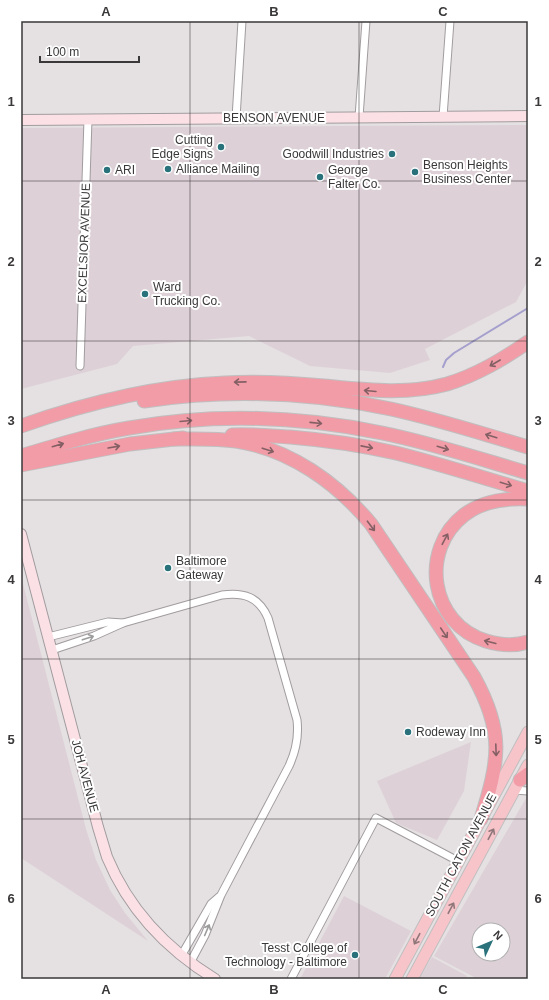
<svg xmlns="http://www.w3.org/2000/svg" width="549" height="1000" font-family="Arial,sans-serif">
<style>
.built{fill:#ddd1d7;fill-rule:evenodd}
.lines{fill:none;stroke-linecap:round;stroke-linejoin:round}
.stream{stroke:#a49fcc;stroke-width:2}
.street-casing{stroke:#a19c9f;stroke-width:9}
.secondary-casing{stroke:#a19c9f;stroke-width:12}
.primary-casing{stroke:#c0bfc0;stroke-width:13}
.highway-casing{stroke:#c0bfc0;stroke-width:15}
.street{stroke:#fff;stroke-width:7}
.secondary{stroke:#fbe1e5;stroke-width:10}
.primary{stroke:#f7c4ca;stroke-width:11}
.highway{stroke:#f29ca7;stroke-width:13}
.oneway{stroke:#846065}
.oneway2{stroke:#9c9c9c}
.oneway3{stroke:#8f777a}
.grid{fill:none;stroke:#3a3839;stroke-width:1;stroke-opacity:0.55}
.poi-dot{fill:#29717b;stroke:#fff;stroke-width:1.5}
.labels{text-anchor:middle;dominant-baseline:central;stroke-width:4;stroke-linejoin:round;paint-order:stroke}
.street-label{font-size:12px;fill:#3a3839;stroke:#fff}
.poi-label{font-size:12px;fill:#3a3839;stroke:#fff;text-anchor:start}
.neatline{fill:none;stroke:#3a3839;stroke-width:1.5}
.grid-label{font-size:13px;text-anchor:middle;font-weight:bold;fill:#3a3839}
</style>
<rect width="100%" height="100%" fill="#e5e0e2"/>
<g class="built">
<polygon points="528,125 528,280 516,302 425,349 430,360 390,373 310,366 249,336 133,346 117,364 21,389 21,128"/>
<polygon points="21,576 86,829 96,860 110,890 125,913 148,941 21,858"/>
<polygon points="471,742 464,791 437,840 396,823 377,781"/>
<path d="M 528,795 L 528,979 L 473,979 L 474,977 L 434,956 ZM 479,930 L 503,930 L 503,954 L 479,954 Z"/>
<polygon points="344,896 411,931 385,979 300,979"/>
<polygon points="432,957 467,976 466,979 419,979"/>
</g>
<g class="lines">
<polyline class="stream" points="443,367 446,360 454,353 528,308"/>
<defs>
<g id="street">
<polyline points="359,117 366,21"/>
<polyline points="443,117 450,21"/>
<polyline points="236,118 242,21"/>
<polyline points="80,366 88,119"/>
<path d="M 123,623 L 222,595 C 244,592 259,597 268,618 L 297,720 C 299,737 296,751 289,766 L 221,895 L 205,935 L 190,963"/>
<polyline points="48,637 108,622 123,623 94,636 52,650"/>
<polyline points="514,790 528,791"/>
<polyline points="181,956 211,904 219,897"/>
<polyline points="291,979 376,818 458,861"/>
</g>
<g id="secondary">
<polyline points="21,120 528,116"/>
<path d="M 21,534 L 98,827 C 101,837 104,847 107,857 C 129,910 166,949 215,979"/>
</g>
<g id="primary">
<polyline points="395,979 528,732"/>
<polyline points="412,979 528,765"/>
</g>
<g id="highway">
<path d="M 144,401 C 226,389 311,392 391,409 C 437,419 483,434 528,447"/>
<path d="M 21,426 C 86,403 155,386 225,383 C 258,381 291,383 324,386 C 366,390 407,395 447,384 C 477,375 503,359 528,342"/>
<path d="M 232,435 C 252,434 271,436 290,437 C 326,440 361,445 396,453 C 440,464 484,478 528,491"/>
<path d="M 174,439 C 195,439 215,438 236,441 C 290,449 337,483 371,524 L 474,677 C 505,733 499,760 481,819"/>
<path d="M 21,456 C 57,445 93,434 129,428 C 213,413 299,416 382,433 C 432,443 480,459 528,473"/>
<polyline points="21,465 130,444 183,438"/>
<path d="M 528,499 C 507,498 482,501 464,515 C 419,550 430,624 486,641 C 499,645 515,646 528,642"/>
<polyline points="520,780 528,774"/>
</g>
</defs>
<use href="#street" class="street-casing"/>
<use href="#secondary" class="secondary-casing"/>
<use href="#primary" class="primary-casing"/>
<use href="#highway" class="highway-casing"/>
<use href="#street" class="street"/>
<use href="#secondary" class="secondary"/>
<use href="#primary" class="primary"/>
<use href="#highway" class="highway"/>
</g>
<defs><path id="oneway-shaft" d="M-6 0H5M1.5-3L5.5 0L1.5 3" fill="none" stroke-width="1.6" stroke-linecap="round" stroke-linejoin="round"/></defs>
<g class="oneway">
<use href="#oneway-shaft" transform="translate(495 363) rotate(150)"/>
<use href="#oneway-shaft" transform="translate(240 382) rotate(179)"/>
<use href="#oneway-shaft" transform="translate(370 391) rotate(-175)"/>
<use href="#oneway-shaft" transform="translate(186 421) rotate(-5)"/>
<use href="#oneway-shaft" transform="translate(316 423) rotate(6)"/>
<use href="#oneway-shaft" transform="translate(491 436) rotate(-163)"/>
<use href="#oneway-shaft" transform="translate(58 445) rotate(-16)"/>
<use href="#oneway-shaft" transform="translate(114 447) rotate(-10)"/>
<use href="#oneway-shaft" transform="translate(367 447) rotate(11)"/>
<use href="#oneway-shaft" transform="translate(443 448) rotate(16)"/>
<use href="#oneway-shaft" transform="translate(268 450) rotate(18)"/>
<use href="#oneway-shaft" transform="translate(506 484) rotate(17)"/>
<use href="#oneway-shaft" transform="translate(371 526) rotate(53)"/>
<use href="#oneway-shaft" transform="translate(445 539) rotate(-62)"/>
<use href="#oneway-shaft" transform="translate(444 633) rotate(56)"/>
<use href="#oneway-shaft" transform="translate(490 642) rotate(-166)"/>
<use href="#oneway-shaft" transform="translate(496 750) rotate(88)"/>
</g>
<g class="oneway2">
<use href="#oneway-shaft" transform="translate(88 638) rotate(-18)"/>
<use href="#oneway-shaft" transform="translate(207 930) rotate(-67)"/>
</g>
<g class="oneway3">
<use href="#oneway-shaft" transform="translate(491 834) rotate(-62)"/>
<use href="#oneway-shaft" transform="translate(451 908) rotate(-62)"/>
<use href="#oneway-shaft" transform="translate(417 939) rotate(118)"/>
</g>
<path class="grid" d="M 190,21 L 190,979M 359,21 L 359,979M 21,181 L 528,181M 21,341 L 528,341M 21,500 L 528,500M 21,659 L 528,659M 21,819 L 528,819"/>
<g class="poi-dot">
<circle cx="221" cy="147" r="4"/>
<circle cx="392" cy="154" r="4"/>
<circle cx="168" cy="169" r="4"/>
<circle cx="107" cy="170" r="4"/>
<circle cx="415" cy="172" r="4"/>
<circle cx="320" cy="177" r="4"/>
<circle cx="145" cy="294" r="4"/>
<circle cx="168" cy="568" r="4"/>
<circle cx="408" cy="732" r="4"/>
<circle cx="355" cy="955" r="4"/>
</g>
<g class="labels">
<g class="street-label">
<text x="274" y="118">BENSON AVENUE</text>
<text transform="translate(84 243) rotate(-88)">EXCELSIOR AVENUE</text>
<text transform="translate(85 776) rotate(75)">JOH AVENUE</text>
<text transform="translate(461 855) rotate(-62)">SOUTH CATON AVENUE</text>
</g>
<g class="poi-label">
<text x="213" y="140" text-anchor="end">Cutting<tspan x="213" dy="14">Edge Signs</tspan></text>
<text x="384" y="154" text-anchor="end">Goodwill Industries</text>
<text x="423" y="165">Benson Heights<tspan x="423" dy="14">Business Center</tspan></text>
<text x="176" y="169">Alliance Mailing</text>
<text x="115" y="170">ARI</text>
<text x="328" y="170">George<tspan x="328" dy="14">Falter Co.</tspan></text>
<text x="153" y="287">Ward<tspan x="153" dy="14">Trucking Co.</tspan></text>
<text x="176" y="561">Baltimore<tspan x="176" dy="14">Gateway</tspan></text>
<text x="416" y="732">Rodeway Inn</text>
<text x="347" y="948" text-anchor="end">Tesst College of<tspan x="347" dy="14">Technology - Baltimore</tspan></text>
</g>
</g>
<rect width="549" height="1000" fill="none" stroke="#ffffff" stroke-width="44"/>
<g transform="translate(491 942) rotate(46)"><circle r="19" fill="#ffffff" stroke="#b0afb0"/>
<path d="M0-3L7 15L0 10L-7 15Z" fill="#29717b"/>
<text y="-6" font-size="11" font-weight="bold" text-anchor="middle" fill="#3a3839">N</text>
</g>
<path d="M40 56v6h99v-6" fill="none" stroke="#3a3839" stroke-width="2"/>
<text x="46" y="56" font-size="12" fill="#3a3839" stroke="#ffffff" stroke-width="3" paint-order="stroke">100 m</text>
<rect x="22" y="22" width="505" height="956" class="neatline"/>
<g class="grid-label">
<text x="106" y="16">A</text>
<text x="274" y="16">B</text>
<text x="443" y="16">C</text>
<text x="11" y="106">1</text>
<text x="538" y="106">1</text>
<text x="11" y="266">2</text>
<text x="538" y="266">2</text>
<text x="11" y="425">3</text>
<text x="538" y="425">3</text>
<text x="11" y="584">4</text>
<text x="538" y="584">4</text>
<text x="11" y="744">5</text>
<text x="538" y="744">5</text>
<text x="11" y="903">6</text>
<text x="538" y="903">6</text>
<text x="106" y="994">A</text>
<text x="274" y="994">B</text>
<text x="443" y="994">C</text>
</g>
</svg>
